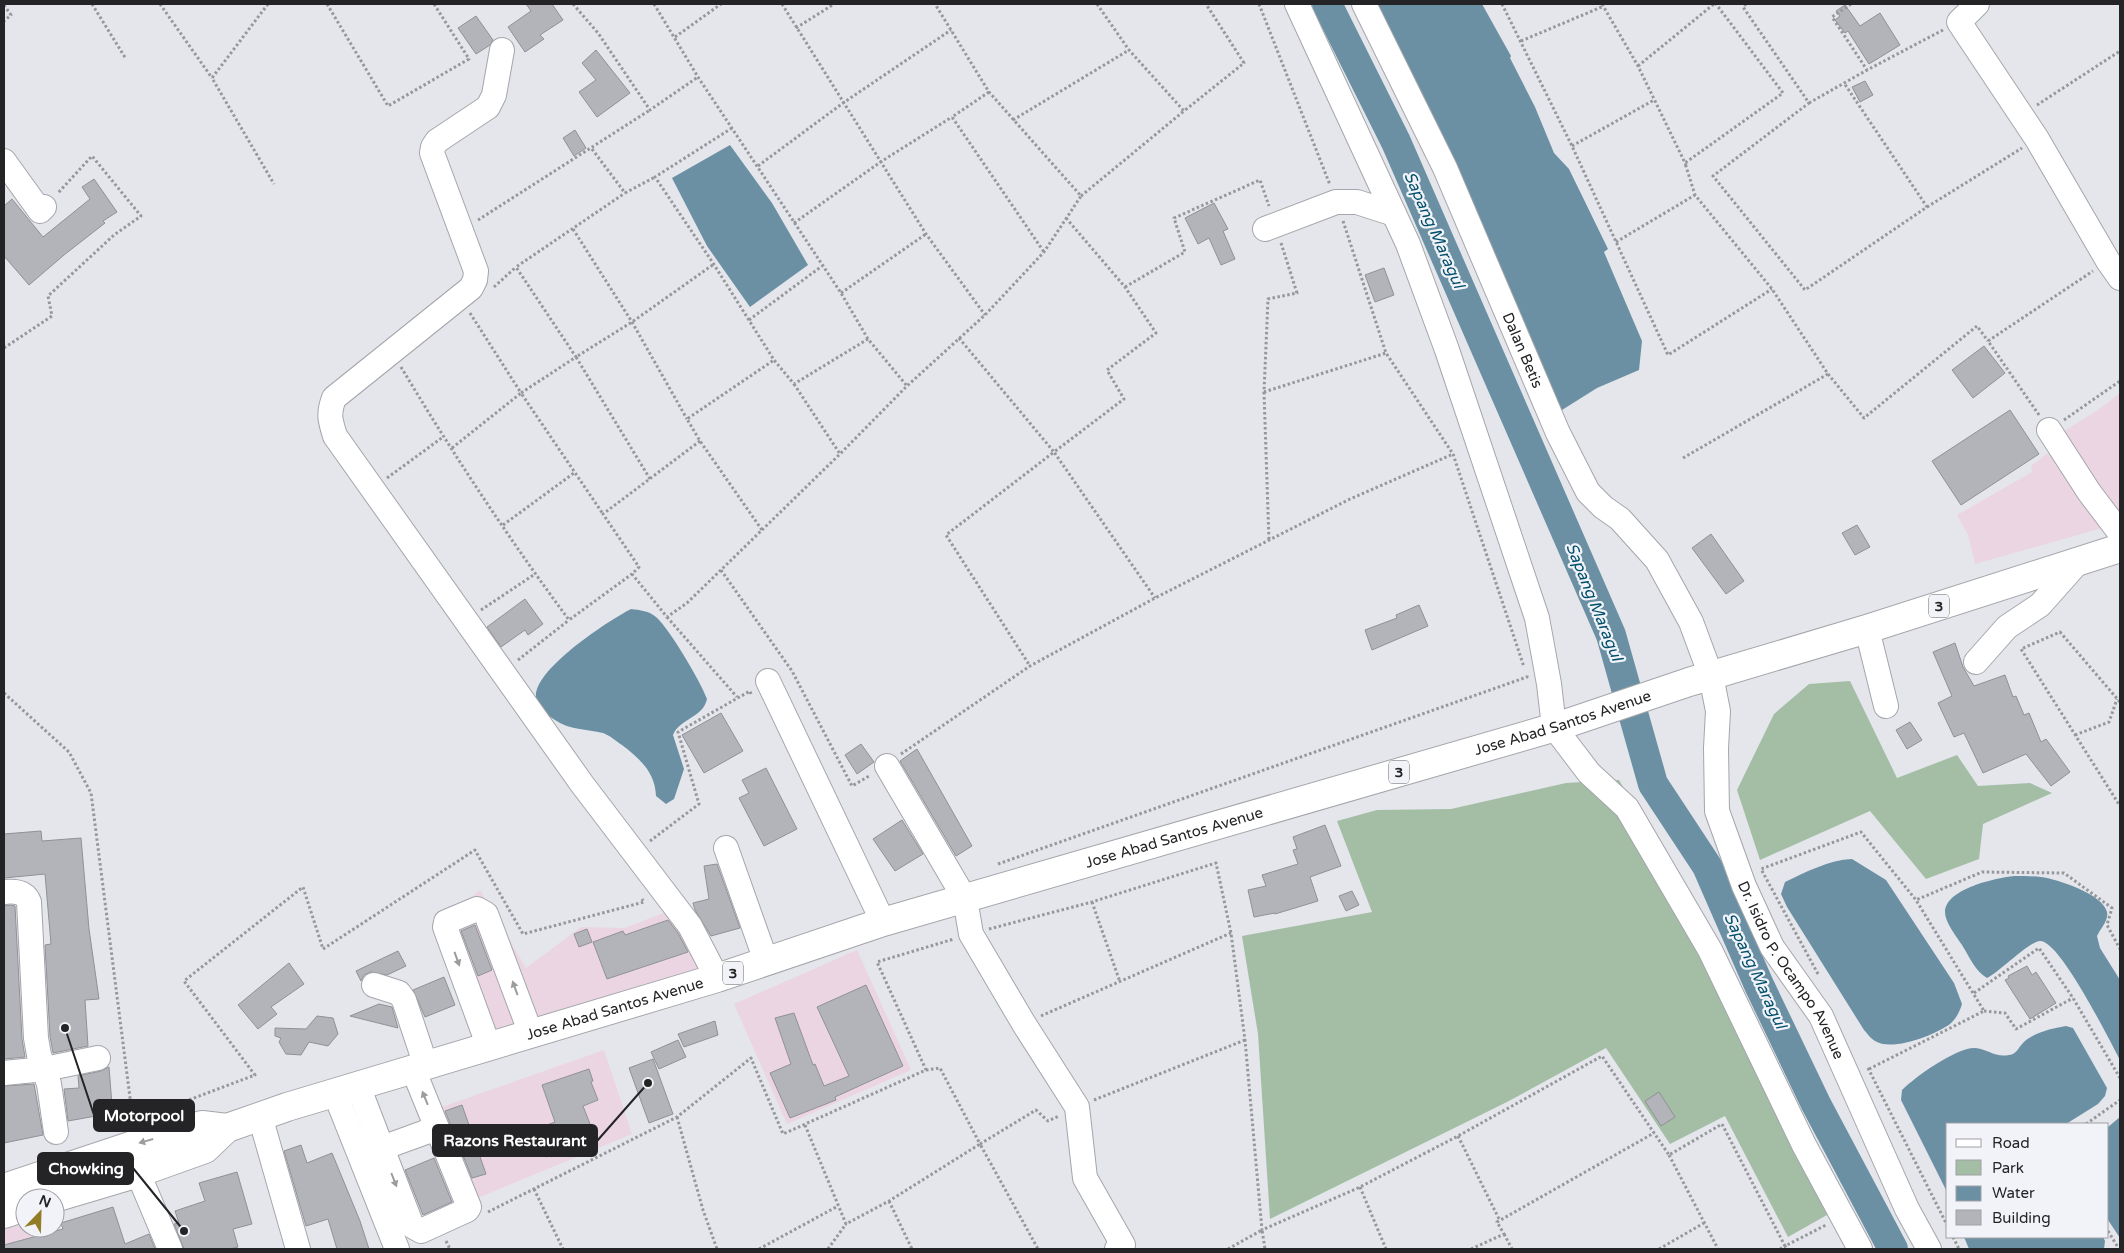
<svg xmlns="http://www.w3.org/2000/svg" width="2124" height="1253" font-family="'Varela Round',sans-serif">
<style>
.commercial{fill:#ebd5e2}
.green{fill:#a4bea6}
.water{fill:#6b90a4}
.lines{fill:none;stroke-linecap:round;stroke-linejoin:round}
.river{stroke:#6b90a4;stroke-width:30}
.building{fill:#b3b4b9;stroke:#909196}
.minor-casing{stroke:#a4a6ab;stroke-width:26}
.highway-casing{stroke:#a4a6ab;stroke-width:30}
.path{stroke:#96979b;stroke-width:3;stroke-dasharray:2.5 2.5;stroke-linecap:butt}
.minor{stroke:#fff;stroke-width:24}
.highway{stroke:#fff;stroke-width:28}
.oneway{fill:#9c9c9d}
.labels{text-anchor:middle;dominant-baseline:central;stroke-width:4.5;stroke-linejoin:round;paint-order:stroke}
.shield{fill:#f2f3f8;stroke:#626265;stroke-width:1}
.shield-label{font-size:14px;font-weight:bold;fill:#242426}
.street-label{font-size:15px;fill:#242426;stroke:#f2f3f8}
.water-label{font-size:16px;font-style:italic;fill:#014f6b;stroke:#f2f3f8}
.leader{fill:none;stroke:#242426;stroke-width:2}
.callout-dot{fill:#242426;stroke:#f2f3f8;stroke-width:2}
.callout{fill:#242426;stroke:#242426;stroke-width:2}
.callout-label{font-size:16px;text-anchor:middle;font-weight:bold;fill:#fff}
</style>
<rect width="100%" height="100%" fill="#e4e6eb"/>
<g class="commercial">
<polygon points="2120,393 2120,523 1975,564 1968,535 1957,515 2032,472 2031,466 2060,444 2061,433 2098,410"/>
<polygon points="480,890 526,968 581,927 625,928 671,910 708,969 483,1038 437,926"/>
<polygon points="857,950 911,1070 787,1124 734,1004"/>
<polygon points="604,1050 632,1134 468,1202 436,1109"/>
<polygon points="55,1216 64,1249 4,1249 4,1230 25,1224 25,1228 55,1228"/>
</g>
<g class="green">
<polygon points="1850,681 1897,778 1957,755 1978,786 2030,783 2052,793 1983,824 1979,859 1926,879 1870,811 1760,860 1737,790 1774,714 1809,684"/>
<polygon points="1619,780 1654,841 1834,1211 1788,1237 1725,1116 1670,1144 1606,1048 1507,1102 1270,1219 1258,1034 1242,936 1372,912 1337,821 1377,810 1451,809 1566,783"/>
</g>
<g class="water">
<polygon points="1375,4 1482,4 1511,56 1510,58 1535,107 1554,153 1569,169 1608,249 1604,252 1642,341 1639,370 1597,388 1554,415"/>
<polygon points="730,145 772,203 808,265 750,307 707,246 672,178"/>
<path d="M 631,609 C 640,610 649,611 656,617 C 669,628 701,682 707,699 C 703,718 680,718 673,735 L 684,769 L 674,799 L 666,804 L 656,796 C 655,772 640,759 622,745 C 616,741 609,735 603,733 C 587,729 569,730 555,720 C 547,715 537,707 536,697 C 534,669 608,621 631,609 Z"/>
<path d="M 1852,859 L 1886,880 L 1954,983 L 1962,1004 C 1960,1011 1956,1019 1950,1024 C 1935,1035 1892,1052 1875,1041 C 1871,1039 1867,1033 1864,1030 L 1787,907 L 1781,894 L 1785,882 C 1806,872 1829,860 1852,859 Z"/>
<path d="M 2014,876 C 2023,876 2032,876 2041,877 C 2057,879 2103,894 2107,912 C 2109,920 2100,929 2097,936 L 2100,948 L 2120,980 L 2120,1060 C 2110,1041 2059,939 2040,941 C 2028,942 2001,971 1987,978 C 1975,971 1969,956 1962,945 C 1956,936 1949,927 1946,918 C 1937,890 1996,878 2014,876 Z"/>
<path d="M 2066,1026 L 2073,1028 L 2107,1088 L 2105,1096 L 2098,1104 L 2066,1124 L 1948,1124 L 1948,1194 L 1901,1100 L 1902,1090 C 1915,1077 1957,1047 1975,1048 C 1987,1049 1996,1058 2009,1055 C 2017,1054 2018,1048 2023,1043 C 2032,1033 2053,1028 2066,1026 Z"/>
<polygon points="2120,1117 2120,1238 2108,1220 2108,1127"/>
<polygon points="1964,1237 2103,1237 2105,1241 2104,1249 1969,1249"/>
</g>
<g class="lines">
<polyline class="river" points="1327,4 1396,142 1611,635 1653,784 1707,866 1759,985 1816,1104 1893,1249"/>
</g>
<g class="building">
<polygon points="526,4 552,4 563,20 540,35 544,39 525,52 508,27 531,11"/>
<polygon points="1845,5 1860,26 1880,13 1900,45 1869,64 1848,31 1845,33 1835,20 1840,16 1836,11"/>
<polygon points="476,16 493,40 490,45 476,54 458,28"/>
<polygon points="596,50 630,93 597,117 579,92 596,80 582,63"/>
<polygon points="1865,81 1873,95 1860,102 1852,87"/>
<polygon points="575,130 586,148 574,156 563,138"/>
<polygon points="94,179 117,212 103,221 105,223 64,255 29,285 4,256 4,206 12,199 43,237 90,199 82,187"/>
<polygon points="1214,203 1228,229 1223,231 1235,259 1221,265 1209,238 1198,244 1185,218"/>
<polygon points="1384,268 1394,295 1375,302 1365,275"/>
<polygon points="1984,346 2005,373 1973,398 1952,370"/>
<polygon points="2010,410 2039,454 1961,505 1932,461"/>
<polygon points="1857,525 1870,547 1855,555 1842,533"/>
<polygon points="1711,534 1744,581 1726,594 1692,548"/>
<polygon points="525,599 543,624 528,635 525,630 501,647 487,627"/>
<polygon points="1419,605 1428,626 1372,650 1365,630 1397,618 1396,615"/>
<polygon points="1955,643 1963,667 1974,686 2005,675 2013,697 2016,696 2024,715 2029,713 2041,742 2046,739 2070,772 2051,786 2026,754 1983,773 1964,733 1954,737 1938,703 1952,696 1933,652"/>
<polygon points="721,713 743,751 704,773 682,735"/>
<polygon points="1910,722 1922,740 1907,749 1896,730"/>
<polygon points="861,744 874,762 857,774 845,755"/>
<polygon points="917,749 972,846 956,856 900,761"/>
<polygon points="766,768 797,829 764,846 739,798 749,793 742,780"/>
<polygon points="902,820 923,854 895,871 873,839"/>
<polygon points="1325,825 1341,866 1310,877 1318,901 1275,914 1275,913 1254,917 1248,890 1266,886 1262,875 1298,864 1293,850 1297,849 1293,837"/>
<polygon points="41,831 42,841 81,838 89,929 99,999 85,1000 88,1046 53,1053 50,1036 45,945 51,944 45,874 4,878 4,834"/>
<polygon points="717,864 740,928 711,936 695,910 693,903 709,899 704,866"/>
<polygon points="1352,891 1359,905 1346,911 1339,896"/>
<polygon points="11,905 15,906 22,1039 25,1057 4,1059 4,906"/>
<polygon points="668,920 678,933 688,952 607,979 593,942 623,931 625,935"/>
<polygon points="475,925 492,970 478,976 461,931"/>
<polygon points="587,929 592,942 579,947 574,934"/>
<polygon points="398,951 406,966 387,975 371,972 364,975 361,981 356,971"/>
<polygon points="289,963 304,984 271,1007 277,1014 258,1029 238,1005"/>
<polygon points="2027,966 2032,975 2036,972 2056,1003 2030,1019 2005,980 2009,978 2008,976"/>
<polygon points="444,977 455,1005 425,1017 413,990"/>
<polygon points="866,985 903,1066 835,1097 836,1100 790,1118 770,1073 791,1064 775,1018 794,1013 813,1065 815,1064 824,1086 849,1076 817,1007"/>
<polygon points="379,1004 392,1007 398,1028 350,1016"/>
<polygon points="317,1016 333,1018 338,1034 328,1046 309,1042 301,1055 286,1054 279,1042 281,1038 275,1036 275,1028 306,1029"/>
<polygon points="715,1021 718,1035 684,1047 678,1034"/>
<polygon points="678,1040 686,1057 659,1069 651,1052"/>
<polygon points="653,1059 673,1114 649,1123 629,1068"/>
<polygon points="109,1067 112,1105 95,1107 96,1116 68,1121 64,1089 79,1088 78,1076 101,1071"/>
<polygon points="589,1069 593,1081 591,1082 598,1100 583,1106 590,1124 581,1128 587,1143 546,1157 536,1129 555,1122 542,1085"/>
<polygon points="34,1084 43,1135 4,1143 4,1086"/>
<polygon points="1659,1092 1675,1117 1661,1126 1645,1101"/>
<polygon points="462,1105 486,1174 472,1178 445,1111"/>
<polygon points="301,1145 307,1163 332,1153 360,1221 369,1249 337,1249 328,1219 306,1226 284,1151"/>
<polygon points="434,1158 452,1202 423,1215 405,1170"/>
<polygon points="237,1172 252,1224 233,1229 238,1247 230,1249 184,1249 174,1224 179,1223 175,1211 205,1201 199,1183"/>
<polygon points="113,1207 125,1244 149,1234 155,1249 4,1249 4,1245 63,1229 61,1223"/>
</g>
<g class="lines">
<defs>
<g id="minor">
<polyline points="1297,4 1408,244 1447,350 1537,618 1549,684 1554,727 1589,773 1627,808 1710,950 1804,1145 1860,1249"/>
<path id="s1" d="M 1364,4 L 1445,168 L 1558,433 L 1588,492 L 1603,507 L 1620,519 L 1657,560 L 1691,622 L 1711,676 L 1718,711 L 1716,748 L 1717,811 L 1744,886 L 1772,947 L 1821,1016 L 1907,1209 L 1929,1249"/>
<polyline points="1977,4 1959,22 2037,139 2108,261 2120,278"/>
<path d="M 502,50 L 494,95 L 488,107 L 437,141 L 433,147 L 432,153 L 476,271 L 475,280 L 471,288 L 334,398 C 328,414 330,420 335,436 L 582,784 L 690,926 L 717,978"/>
<polyline points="4,161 40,211 44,207"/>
<polyline points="1265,229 1336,202 1357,202 1394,214"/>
<polyline points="2049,430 2089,492 2120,533"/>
<polyline points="1867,629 1886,706"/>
<polyline points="1976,662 2007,627 2040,605 2079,561"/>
<polyline points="768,681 883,922"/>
<polyline points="887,766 965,899 971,934 1024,1024 1077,1107 1085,1178 1123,1245 1117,1249"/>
<polyline points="726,848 766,961"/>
<path d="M 4,892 C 14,891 25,891 29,902 L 36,1038 L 39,1055 L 49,1084 L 56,1132"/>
<polyline points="374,985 399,993 404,1000 426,1066"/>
<polyline points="489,1047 445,927 446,922 477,909 486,914 531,1034"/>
<polyline points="4,1073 45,1069 98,1058"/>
<polyline points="358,1086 412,1226 421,1231 467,1210 469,1207 413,1069"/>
<polyline points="335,1093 397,1249"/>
<polyline points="260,1116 298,1249"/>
<polyline points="382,1148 437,1128"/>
<polyline points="138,1173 170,1249"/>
</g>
<g id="highway">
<polyline points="4,1188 130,1146 202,1125 227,1128"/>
<path id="s2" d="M 54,1198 L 138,1173 L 205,1149 L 227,1128 L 287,1107 L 717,978 L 883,922 L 1559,726 L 1689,682 L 1867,629 L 2120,548"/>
<polyline points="4,1214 25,1207"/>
</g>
</defs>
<use href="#minor" class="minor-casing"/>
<use href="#highway" class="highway-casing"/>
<g class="path">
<polyline points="92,4 126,59"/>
<polyline points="160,4 212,78"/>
<polyline points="268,4 212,78 274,184"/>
<polyline points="327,4 388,106 469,59 434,4"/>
<polyline points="573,4 598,33 650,110 698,77"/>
<polyline points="654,4 698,77 841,293 868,339 907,386"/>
<polyline points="782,4 926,234 985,315"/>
<polyline points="1097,4 1129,50 1184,111 1244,63 1206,4"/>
<polyline points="1259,4 1330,185"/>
<polyline points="1502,4 1572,146 1668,355 1772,289"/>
<polyline points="1602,4 1638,66 1686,165"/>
<polyline points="1746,4 1743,7 1809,103 1713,176 1805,290 1927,207 1844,83"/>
<polyline points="1851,4 1832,17 1867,70 1943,30"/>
<polyline points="4,5 11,15 4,21"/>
<polyline points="796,28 834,4"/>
<polyline points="675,37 721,4"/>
<polyline points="1521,41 1604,6"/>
<polyline points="1638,66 1714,4"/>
<polyline points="989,92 952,117 1044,252"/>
<polyline points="1809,103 1867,70"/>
<polyline points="2037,105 2120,51"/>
<polyline points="1013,120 1129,50"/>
<polyline points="732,128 655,177 713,263 774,360 794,384 868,339"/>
<polyline points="1572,146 1654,100"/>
<polyline points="592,149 625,193 655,177"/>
<polyline points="758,166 843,103 951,30"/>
<polyline points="1081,196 1184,111"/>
<polyline points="1927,207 2022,148"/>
<polyline points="1066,218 1125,287 1156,333 1107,370 1124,399 1054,452 1155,598"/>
<polyline points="478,220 650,110"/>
<polyline points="1343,221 1386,353 1453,454 1524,667"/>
<polyline points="794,223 882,161 952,117"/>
<polyline points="573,229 632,322 687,419"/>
<polyline points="1616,242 1695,195"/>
<polyline points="1281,243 1297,293 1268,299 1264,392 1386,353"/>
<polyline points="494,287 516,267"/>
<polyline points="1125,287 1185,252 1174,218 1260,180 1269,206"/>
<polyline points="841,293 926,234"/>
<polyline points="470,313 521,393 576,357 516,267 625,193"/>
<polyline points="749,320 822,266"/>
<polyline points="959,338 1054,452 946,535 1030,666"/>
<polyline points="4,348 52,316 48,296 114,235 141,216 92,156 58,193"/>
<path d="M 401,367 C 453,454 509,539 569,620 L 632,574"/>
<polyline points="1828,374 1864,418 1977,326 1988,341"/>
<polyline points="794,384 840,454 907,386 985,315 1044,252 1081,196 989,92 935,4"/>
<polyline points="1264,392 1269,541"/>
<polyline points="2039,415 1988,341 2093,271"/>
<polyline points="2064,420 2120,381"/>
<polyline points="700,441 603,514 639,567 632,574 667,617 687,603 762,530 700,441 687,419 774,360"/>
<polyline points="452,448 521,393 603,514"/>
<polyline points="1683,458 1828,374 1772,289 1695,195 1685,163 1783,93 1716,4"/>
<polyline points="387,478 443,437"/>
<polyline points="650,479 576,357 632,322 714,264"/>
<polyline points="503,525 574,473"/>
<polyline points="762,530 840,454"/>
<polyline points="721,570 792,671 852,786 871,775"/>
<polyline points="481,610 535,574"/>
<polyline points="667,617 737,697"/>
<polyline points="518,660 569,620"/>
<polyline points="4,693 69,752 91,793 133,1121 255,1075 184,981 303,887 323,949 475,850 523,934 644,902 642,899"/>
<polyline points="2120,702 2060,632 2021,649 2120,806"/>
<polyline points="2075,735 2109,722 2117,699"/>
<polyline points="901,754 1030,666 1155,598 1348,500 1453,454"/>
<polyline points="650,841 699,804 678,732 750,691 751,694"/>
<polyline points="998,864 1527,677 1527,675"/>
<polyline points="1092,902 1120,982"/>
<polyline points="989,929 1092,902 1216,863 1231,933 1245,1040 1262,1230 1360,1187 1458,1136 1602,1056 1669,1155 1722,1124 1785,1246 1826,1225"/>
<polyline points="1818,974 1761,869 1861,832 1916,900 1982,872 2064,873 2112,908 2107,925 2120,949"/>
<polyline points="1974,993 2039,948 2073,998 2120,1078"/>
<polyline points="1984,1011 2005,1013 2016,1029 2073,998"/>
<polyline points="1041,1016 1231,933"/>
<polyline points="1868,1068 1948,1227"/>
<polyline points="1869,1069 1984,1011 1916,900"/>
<polyline points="926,1070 940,1068 980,1144 1036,1110 1048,1121 1059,1116"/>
<polyline points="1094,1100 1245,1040"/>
<polyline points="677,1117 703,1210 717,1249"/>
<polyline points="2086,1124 2120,1100"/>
<polyline points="805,1125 846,1224 889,1201 980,1144 1038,1249"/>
<polyline points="1458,1136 1500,1221"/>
<polyline points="1669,1155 1718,1249"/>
<polyline points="1360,1187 1386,1249"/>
<polyline points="534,1189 563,1249"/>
<polyline points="889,1201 912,1249"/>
<polyline points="488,1212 677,1117 751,1058 783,1134 926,1070 877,962 954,939"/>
<polyline points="2108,1231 2119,1249"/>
<polyline points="1504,1234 1512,1249"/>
<polyline points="1953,1237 1959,1249"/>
<polyline points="446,1241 450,1249"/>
<polyline points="759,1249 838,1206"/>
<polyline points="828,1249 846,1224"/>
<polyline points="1228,1249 1262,1230 1265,1249"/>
<polyline points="1471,1249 1504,1234 1497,1222 1654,1133"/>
<polyline points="1659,1249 1704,1223"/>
<polyline points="1780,1249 1785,1246 1787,1249"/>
</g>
<use href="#minor" class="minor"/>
<use href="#highway" class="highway"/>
</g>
<defs><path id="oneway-solid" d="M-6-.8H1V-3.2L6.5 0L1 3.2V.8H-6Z" transform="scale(1.25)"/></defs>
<g class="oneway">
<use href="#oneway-solid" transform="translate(457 959) rotate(70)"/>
<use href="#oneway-solid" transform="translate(515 988) rotate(-110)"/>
<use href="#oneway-solid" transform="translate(425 1098) rotate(-112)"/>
<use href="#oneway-solid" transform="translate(146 1141) rotate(164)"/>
<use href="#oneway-solid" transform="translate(394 1180) rotate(69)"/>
</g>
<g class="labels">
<g class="shield">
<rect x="1929" y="594.5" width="20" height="23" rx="4"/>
<rect x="1389" y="760.5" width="20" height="23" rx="4"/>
<rect x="723" y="961.5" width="20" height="23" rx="4"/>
</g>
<g class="shield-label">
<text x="1939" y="606">3</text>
<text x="1399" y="772">3</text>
<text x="733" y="973">3</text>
</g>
<g class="street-label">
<text stroke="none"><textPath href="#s1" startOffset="381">Dalan Betis</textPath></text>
<text stroke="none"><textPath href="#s2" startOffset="1585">Jose Abad Santos Avenue</textPath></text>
<text stroke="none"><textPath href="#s2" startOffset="1180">Jose Abad Santos Avenue</textPath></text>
<text stroke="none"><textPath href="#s1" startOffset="1075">Dr. Isidro P. Ocampo Avenue</textPath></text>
<text stroke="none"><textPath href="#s2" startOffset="595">Jose Abad Santos Avenue</textPath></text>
</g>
<g class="water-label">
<text transform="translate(1434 230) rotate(66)">Sapang Maragul</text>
<text transform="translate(1594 602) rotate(68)">Sapang Maragul</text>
<text transform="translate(1755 971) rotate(65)">Sapang Maragul</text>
</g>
</g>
<path class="leader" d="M65 1028L94 1115M648 1083L597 1141M184 1231L133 1168"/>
<g class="callout-dot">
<circle cx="65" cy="1028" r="5"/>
<circle cx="648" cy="1083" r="5"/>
<circle cx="184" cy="1231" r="5"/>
</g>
<g class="callout">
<rect x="94" y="1100" width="100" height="31" rx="5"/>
<rect x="433" y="1125" width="164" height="31" rx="5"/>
<rect x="38" y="1153" width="95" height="31" rx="5"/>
</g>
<g class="callout-label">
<text x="144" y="1121">Motorpool</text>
<text x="515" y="1146">Razons Restaurant</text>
<text x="86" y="1174">Chowking</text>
</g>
<rect width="2124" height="1253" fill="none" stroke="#242426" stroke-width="10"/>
<rect x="1946" y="1123" width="162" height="115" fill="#f2f3f8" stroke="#a0a0a4"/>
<rect x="1956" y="1139" width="25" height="8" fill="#ffffff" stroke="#a0a0a4"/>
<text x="1992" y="1148" font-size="15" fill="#242426">Road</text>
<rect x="1956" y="1160" width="25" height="15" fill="#a4bea6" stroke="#a0a0a4"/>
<text x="1992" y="1173" font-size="15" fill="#242426">Park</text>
<rect x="1956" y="1186" width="25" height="15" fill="#6b90a4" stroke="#a0a0a4"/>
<text x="1992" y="1198" font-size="15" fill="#242426">Water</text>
<rect x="1956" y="1210" width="25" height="15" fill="#b3b4b9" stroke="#a0a0a4"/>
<text x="1992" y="1223" font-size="15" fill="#242426">Building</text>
<g transform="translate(40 1213) rotate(23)"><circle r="24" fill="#f2f3f8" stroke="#a0a0a4"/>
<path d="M0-4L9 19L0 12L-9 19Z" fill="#927d24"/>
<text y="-8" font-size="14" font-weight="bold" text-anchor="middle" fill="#242426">N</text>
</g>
</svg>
